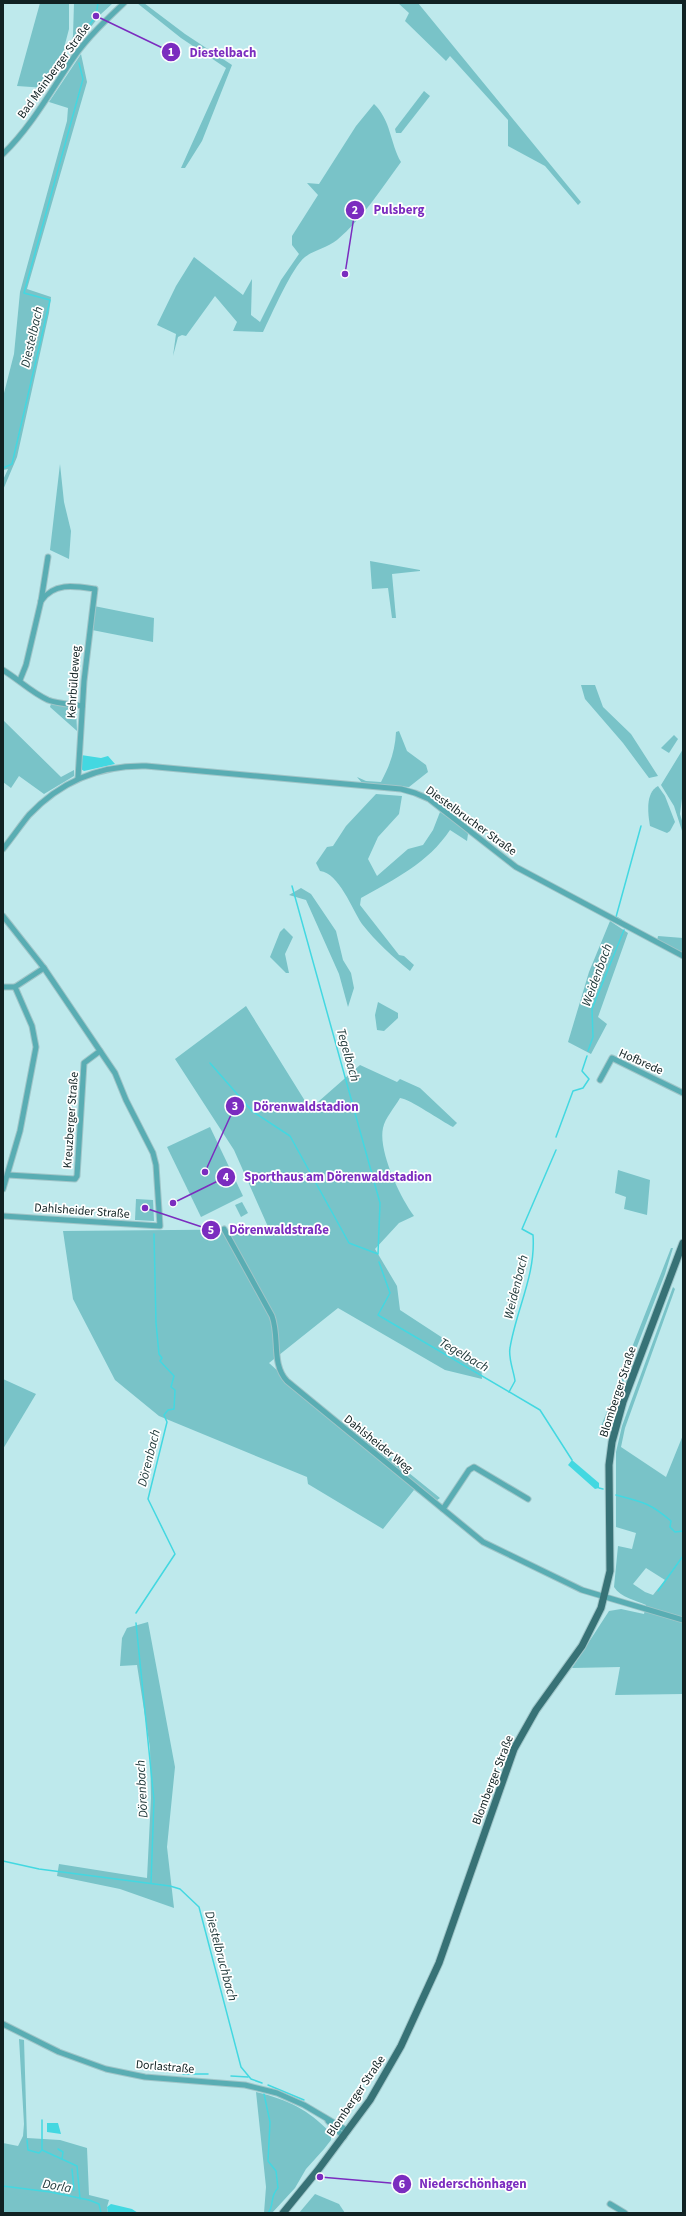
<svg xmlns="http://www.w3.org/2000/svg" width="686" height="2216" font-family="'Source Sans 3',sans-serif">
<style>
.green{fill:#79c3c8;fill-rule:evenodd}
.water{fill:#43d8e1}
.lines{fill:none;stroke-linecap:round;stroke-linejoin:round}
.stream{stroke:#43d8e1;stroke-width:1.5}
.minor-casing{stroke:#9fc5c8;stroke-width:7}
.major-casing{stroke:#9fc5c8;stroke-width:9}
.minor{stroke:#59adb3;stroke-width:5}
.major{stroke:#377276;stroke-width:7}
.labels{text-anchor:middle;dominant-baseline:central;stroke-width:3.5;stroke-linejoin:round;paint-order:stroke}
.street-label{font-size:12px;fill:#112223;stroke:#fff}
.water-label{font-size:13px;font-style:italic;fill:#213a3b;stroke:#fff}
.leader{fill:none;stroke:#7b2cbf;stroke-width:1.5}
.callout-dot{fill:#7b2cbf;stroke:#fff;stroke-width:1.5}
.mark-label{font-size:12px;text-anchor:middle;font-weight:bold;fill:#fff}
.callout-label{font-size:13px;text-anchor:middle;font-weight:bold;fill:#7b2cbf;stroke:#fff;stroke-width:3.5;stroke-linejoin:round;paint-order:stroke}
</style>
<rect width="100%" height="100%" fill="#bee9ec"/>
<g class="green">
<polygon points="40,3 69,3 69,29 64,48 66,56 46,88 17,86"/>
<polygon points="74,3 113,3 101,14 72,51 69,49 73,36"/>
<polygon points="137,3 144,3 185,34 232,65 202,141 185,168 181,168 226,68 181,38"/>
<polygon points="398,3 418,3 581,202 578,205 545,166 508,146 508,120 450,56 446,61 405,21 409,13"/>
<polygon points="81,54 87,82 27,289 51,297 49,313 17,457 3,490 3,480 8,469 3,470 3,397 14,354 20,292 67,121 68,108 49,102"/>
<polygon points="424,91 430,96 401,133 396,133 395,129"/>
<path d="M 374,104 C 391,120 390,143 401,162 C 381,189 363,218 337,240 C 327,248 314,250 305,257 C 292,267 271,316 263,332 L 233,331 L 237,322 L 215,296 L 186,336 L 182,335 L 178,337 L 173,356 L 176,334 L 157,325 L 176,286 L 194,257 L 243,295 L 252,279 L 251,315 L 260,322 L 281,280 L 299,254 L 292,245 L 292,236 L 318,195 L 307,183 L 319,184 L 356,126 Z"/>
<polygon points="60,464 64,502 71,531 69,559 50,550"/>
<polygon points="370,561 420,570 420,571 392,574 396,618 392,618 388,588 372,589"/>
<polygon points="94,606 154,618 153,642 92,630"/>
<polygon points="581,685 595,685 603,707 631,734 658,776 649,778 623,743 585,699"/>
<polygon points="51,704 76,708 77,731 50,707"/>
<polygon points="3,720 61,777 74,770 74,776 44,794 19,776 11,788 3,782"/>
<path d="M 399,731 L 407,751 L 426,765 L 428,772 L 409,787 L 363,784 L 357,777 L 366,781 L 381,782 C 390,765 395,751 396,732 Z"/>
<polygon points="674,735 678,739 669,753 661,748"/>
<polygon points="683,749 683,791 680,814 683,824 683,834 674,806 661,785"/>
<path d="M 658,786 L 665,796 L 675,822 L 670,831 L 667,833 L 650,826 C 648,814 645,793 658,786 Z"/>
<path d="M 376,794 L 402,796 L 399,814 L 378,837 L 368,859 L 377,876 L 408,849 L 423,845 L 433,830 L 440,812 L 465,829 L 468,834 L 467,841 L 450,830 C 428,863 395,879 361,898 L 360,905 L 399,955 L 404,956 L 414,965 L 410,971 C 393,957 376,942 362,924 C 352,909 339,873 320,871 L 316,863 L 327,847 L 333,846 L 346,826 Z"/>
<polygon points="301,888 311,894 336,931 343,960 351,973 354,988 348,1007 339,974 306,900 289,895"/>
<polygon points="610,921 628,933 598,1017 607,1024 591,1054 568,1042 589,972"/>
<polygon points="284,928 293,937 285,954 289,973 286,973 270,957 280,932"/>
<polygon points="658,936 683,938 683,953 657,941"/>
<polygon points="378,1002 398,1013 398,1018 384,1031 377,1030 375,1015"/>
<path d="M 246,1006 L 310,1109 L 360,1065 L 397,1082 L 400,1079 L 420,1088 L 457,1123 L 453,1127 C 441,1121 410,1099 400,1098 C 395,1107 385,1118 383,1128 C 378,1151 400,1197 414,1216 L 399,1223 L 375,1249 L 397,1286 L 400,1310 L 481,1363 L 482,1379 L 445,1370 L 338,1308 L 269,1363 L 340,1427 L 352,1427 L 440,1498 L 433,1503 L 414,1490 L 383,1529 L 308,1484 L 307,1477 L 159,1416 L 115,1380 L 73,1299 L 63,1231 L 269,1229 L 234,1150 L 175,1059 Z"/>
<polygon points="210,1127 243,1196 201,1217 167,1147"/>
<polygon points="618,1170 650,1180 647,1215 624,1209 626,1197 615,1193"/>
<polygon points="136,1199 153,1200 154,1221 135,1220"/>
<polygon points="242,1202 248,1213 241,1217 235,1205"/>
<polygon points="671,1248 673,1248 665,1274 607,1424 606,1438 598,1434"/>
<path d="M 673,1287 L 675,1289 L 625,1428 L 621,1447 L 666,1477 L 683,1435 L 683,1694 L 615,1695 L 620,1667 L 572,1668 L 609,1611 L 621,1609 L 644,1614 L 646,1605 C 636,1600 621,1598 614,1587 L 618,1546 L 632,1549 L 636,1533 L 616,1527 L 616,1452 L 622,1426 ZM 646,1568 L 665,1580 L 653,1595 L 645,1592 L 633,1584 Z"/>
<polygon points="3,1379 36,1394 3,1449"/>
<polygon points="148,1622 175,1767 167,1847 174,1908 120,1889 57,1876 59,1864 147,1878 151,1798 150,1748 137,1665 120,1666 122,1638 127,1628"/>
<polygon points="19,2039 24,2040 27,2138 60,2140 87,2148 89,2195 109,2200 107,2207 108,2213 3,2213 3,2143 18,2146 23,2136 24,2124"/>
<path d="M 256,2092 C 289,2100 307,2109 331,2133 L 331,2140 L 324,2149 L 306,2169 L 295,2188 L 272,2213 L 264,2213 L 266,2187 Z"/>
<polygon points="315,2194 339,2204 345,2213 299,2213"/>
</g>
<g class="water">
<polygon points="81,755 101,758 108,756 115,764 84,771 81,769"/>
<polygon points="572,1460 599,1483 599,1488 595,1489 568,1465"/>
<polygon points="47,2123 58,2123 61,2134 47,2132"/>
<polygon points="111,2204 132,2209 138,2213 108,2213 107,2207"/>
</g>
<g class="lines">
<g class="stream">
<polyline points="73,47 96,16 98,3"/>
<polyline points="3,468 12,464 50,300 24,293 83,79 79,63"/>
<polyline points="621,920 616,917 641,826"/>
<polyline points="588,1051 593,1037 592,1009 624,930"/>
<polyline points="210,1063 252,1111 290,1136 349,1243 378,1254 380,1203 292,886"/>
<polyline points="556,1137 573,1091 583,1088 589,1079 582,1071 587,1056"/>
<polyline points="379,1262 390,1293 378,1315 540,1410 572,1460"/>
<path d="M 509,1392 L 515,1381 C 514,1372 508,1358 510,1348 C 516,1310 536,1275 533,1235 L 522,1229 L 556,1150"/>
<polyline points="599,1488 603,1489"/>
<path d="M 616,1495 C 643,1502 650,1503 671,1521 L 670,1527 L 675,1532 L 683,1531"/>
<polyline points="658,1591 683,1556"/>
<polyline points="136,1613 175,1554 148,1499 167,1422 164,1415 168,1410 174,1409 175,1390 171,1387 174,1376 160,1361 162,1358 159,1354 156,1323 154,1234"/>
<polyline points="136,1623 154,1800 151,1883"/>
<polyline points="3,1861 39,1869 170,1886 180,1889 199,1907 241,2067 251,2079 262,2083"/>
<polyline points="183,2074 208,2074"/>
<polyline points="231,2076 248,2077"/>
<polyline points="268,2085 304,2100"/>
<path d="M 264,2094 L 270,2122 L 268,2161 L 276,2171 L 278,2188 C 269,2197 275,2205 268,2213"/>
<polyline points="42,2120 42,2150 77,2166 80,2199"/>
<polyline points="27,2140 28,2150 39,2153 42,2150"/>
<polyline points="58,2149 63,2152 62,2159"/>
<polyline points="72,2169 74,2190"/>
<polyline points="3,2186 50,2192 89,2200 99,2204 101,2213"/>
</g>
<defs>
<g id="minor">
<path d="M 3,154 C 32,126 51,90 74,57 C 88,37 106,20 124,3"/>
<path d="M 41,601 C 54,582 75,586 95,589 L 84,681 L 78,778"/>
<path d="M 3,670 C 18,679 32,693 48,700 C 58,704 71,704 82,706"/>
<polyline points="20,680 26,665 41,601 48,557"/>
<path d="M 3,849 C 12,838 20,826 29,815 C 61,781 100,765 146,766 L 401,789 L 415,793 L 429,799 L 516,867 L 683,956"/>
<polyline points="3,916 44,968 115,1073 126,1100 153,1153 156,1165 160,1226 3,1216"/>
<polyline points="3,987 15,987"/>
<polyline points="600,1080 612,1058 683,1093"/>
<polyline points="8,1175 75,1179 77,1176 84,1063 100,1051"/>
<polyline points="3,1189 20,1131 36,1047 32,1026 15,987 44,968"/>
<path d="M 224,1229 L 272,1316 C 280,1338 271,1364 287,1381 L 483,1542 L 582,1590 L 683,1620"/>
<polyline points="443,1509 469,1470 474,1467 528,1499"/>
<polyline points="3,2024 59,2052 106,2069 145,2077 245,2085 277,2093 304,2105 348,2131"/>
<polyline points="328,2121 344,2137"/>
<polyline points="610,2204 625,2213"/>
</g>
<polyline id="major" points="283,2213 318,2170 370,2100 401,2046 439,1963 514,1749 536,1710 582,1646 601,1608 610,1571 609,1465 612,1442 623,1402 683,1243"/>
</defs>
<use href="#minor" class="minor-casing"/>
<use href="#major" class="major-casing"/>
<use href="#minor" class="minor"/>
<use href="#major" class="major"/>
</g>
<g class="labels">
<g class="street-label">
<text transform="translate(54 71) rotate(-54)">Bad Meinberger Straße</text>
<text transform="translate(74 682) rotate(-86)">Kehrbüldeweg</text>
<text transform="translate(471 821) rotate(36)">Diestelbrucher Straße</text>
<text transform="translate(641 1062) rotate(24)">Hofbrede</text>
<text transform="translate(71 1120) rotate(-86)">Kreuzberger Straße</text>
<text transform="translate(82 1211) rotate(4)">Dahlsheider Straße</text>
<text transform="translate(618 1392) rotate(-72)">Blomberger Straße</text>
<text transform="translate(378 1444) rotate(39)">Dahlsheider Weg</text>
<text transform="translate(493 1780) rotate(-69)">Blomberger Straße</text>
<text transform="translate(165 2067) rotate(5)">Dorlastraße</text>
<text transform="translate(356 2096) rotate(-56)">Blomberger Straße</text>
</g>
<g class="water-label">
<text transform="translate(32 337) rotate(-77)">Diestelbach</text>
<text transform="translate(597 975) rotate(-70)">Weidenbach</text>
<text transform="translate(348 1055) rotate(74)">Tegelbach</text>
<text transform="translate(516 1287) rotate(-76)">Weidenbach</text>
<text transform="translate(464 1355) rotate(30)">Tegelbach</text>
<text transform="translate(149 1458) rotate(-76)">Dörenbach</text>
<text transform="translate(142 1789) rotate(-93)">Dörenbach</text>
<text transform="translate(221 1956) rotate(75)">Diestelbruchbach</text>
<text transform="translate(57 2186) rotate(10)">Dorla</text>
</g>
</g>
<path class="leader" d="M96 16L171 52M345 274L355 210M205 1172L235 1106M173 1203L226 1177M145 1208L211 1230M320 2177L402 2184"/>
<g class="callout-dot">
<circle cx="96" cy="16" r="4"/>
<circle cx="345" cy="274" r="4"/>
<circle cx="205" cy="1172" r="4"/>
<circle cx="173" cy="1203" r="4"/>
<circle cx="145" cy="1208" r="4"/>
<circle cx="320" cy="2177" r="4"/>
<circle cx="171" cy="52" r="10"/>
<circle cx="355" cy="210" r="10"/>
<circle cx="235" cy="1106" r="10"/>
<circle cx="226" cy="1177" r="10"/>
<circle cx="211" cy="1230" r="10"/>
<circle cx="402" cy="2184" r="10"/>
</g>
<g class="mark-label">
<text x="171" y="56">1</text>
<text x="355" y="214">2</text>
<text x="235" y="1110">3</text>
<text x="226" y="1181">4</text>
<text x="211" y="1234">5</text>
<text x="402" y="2188">6</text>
</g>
<g class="callout-label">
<text x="223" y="57">Diestelbach</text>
<text x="399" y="214">Pulsberg</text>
<text x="306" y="1111">Dörenwaldstadion</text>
<text x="338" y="1181">Sporthaus am Dörenwaldstadion</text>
<text x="279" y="1234">Dörenwaldstraße</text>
<text x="473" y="2188">Niederschönhagen</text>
</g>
<rect width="686" height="2216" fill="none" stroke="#112223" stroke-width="8"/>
</svg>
